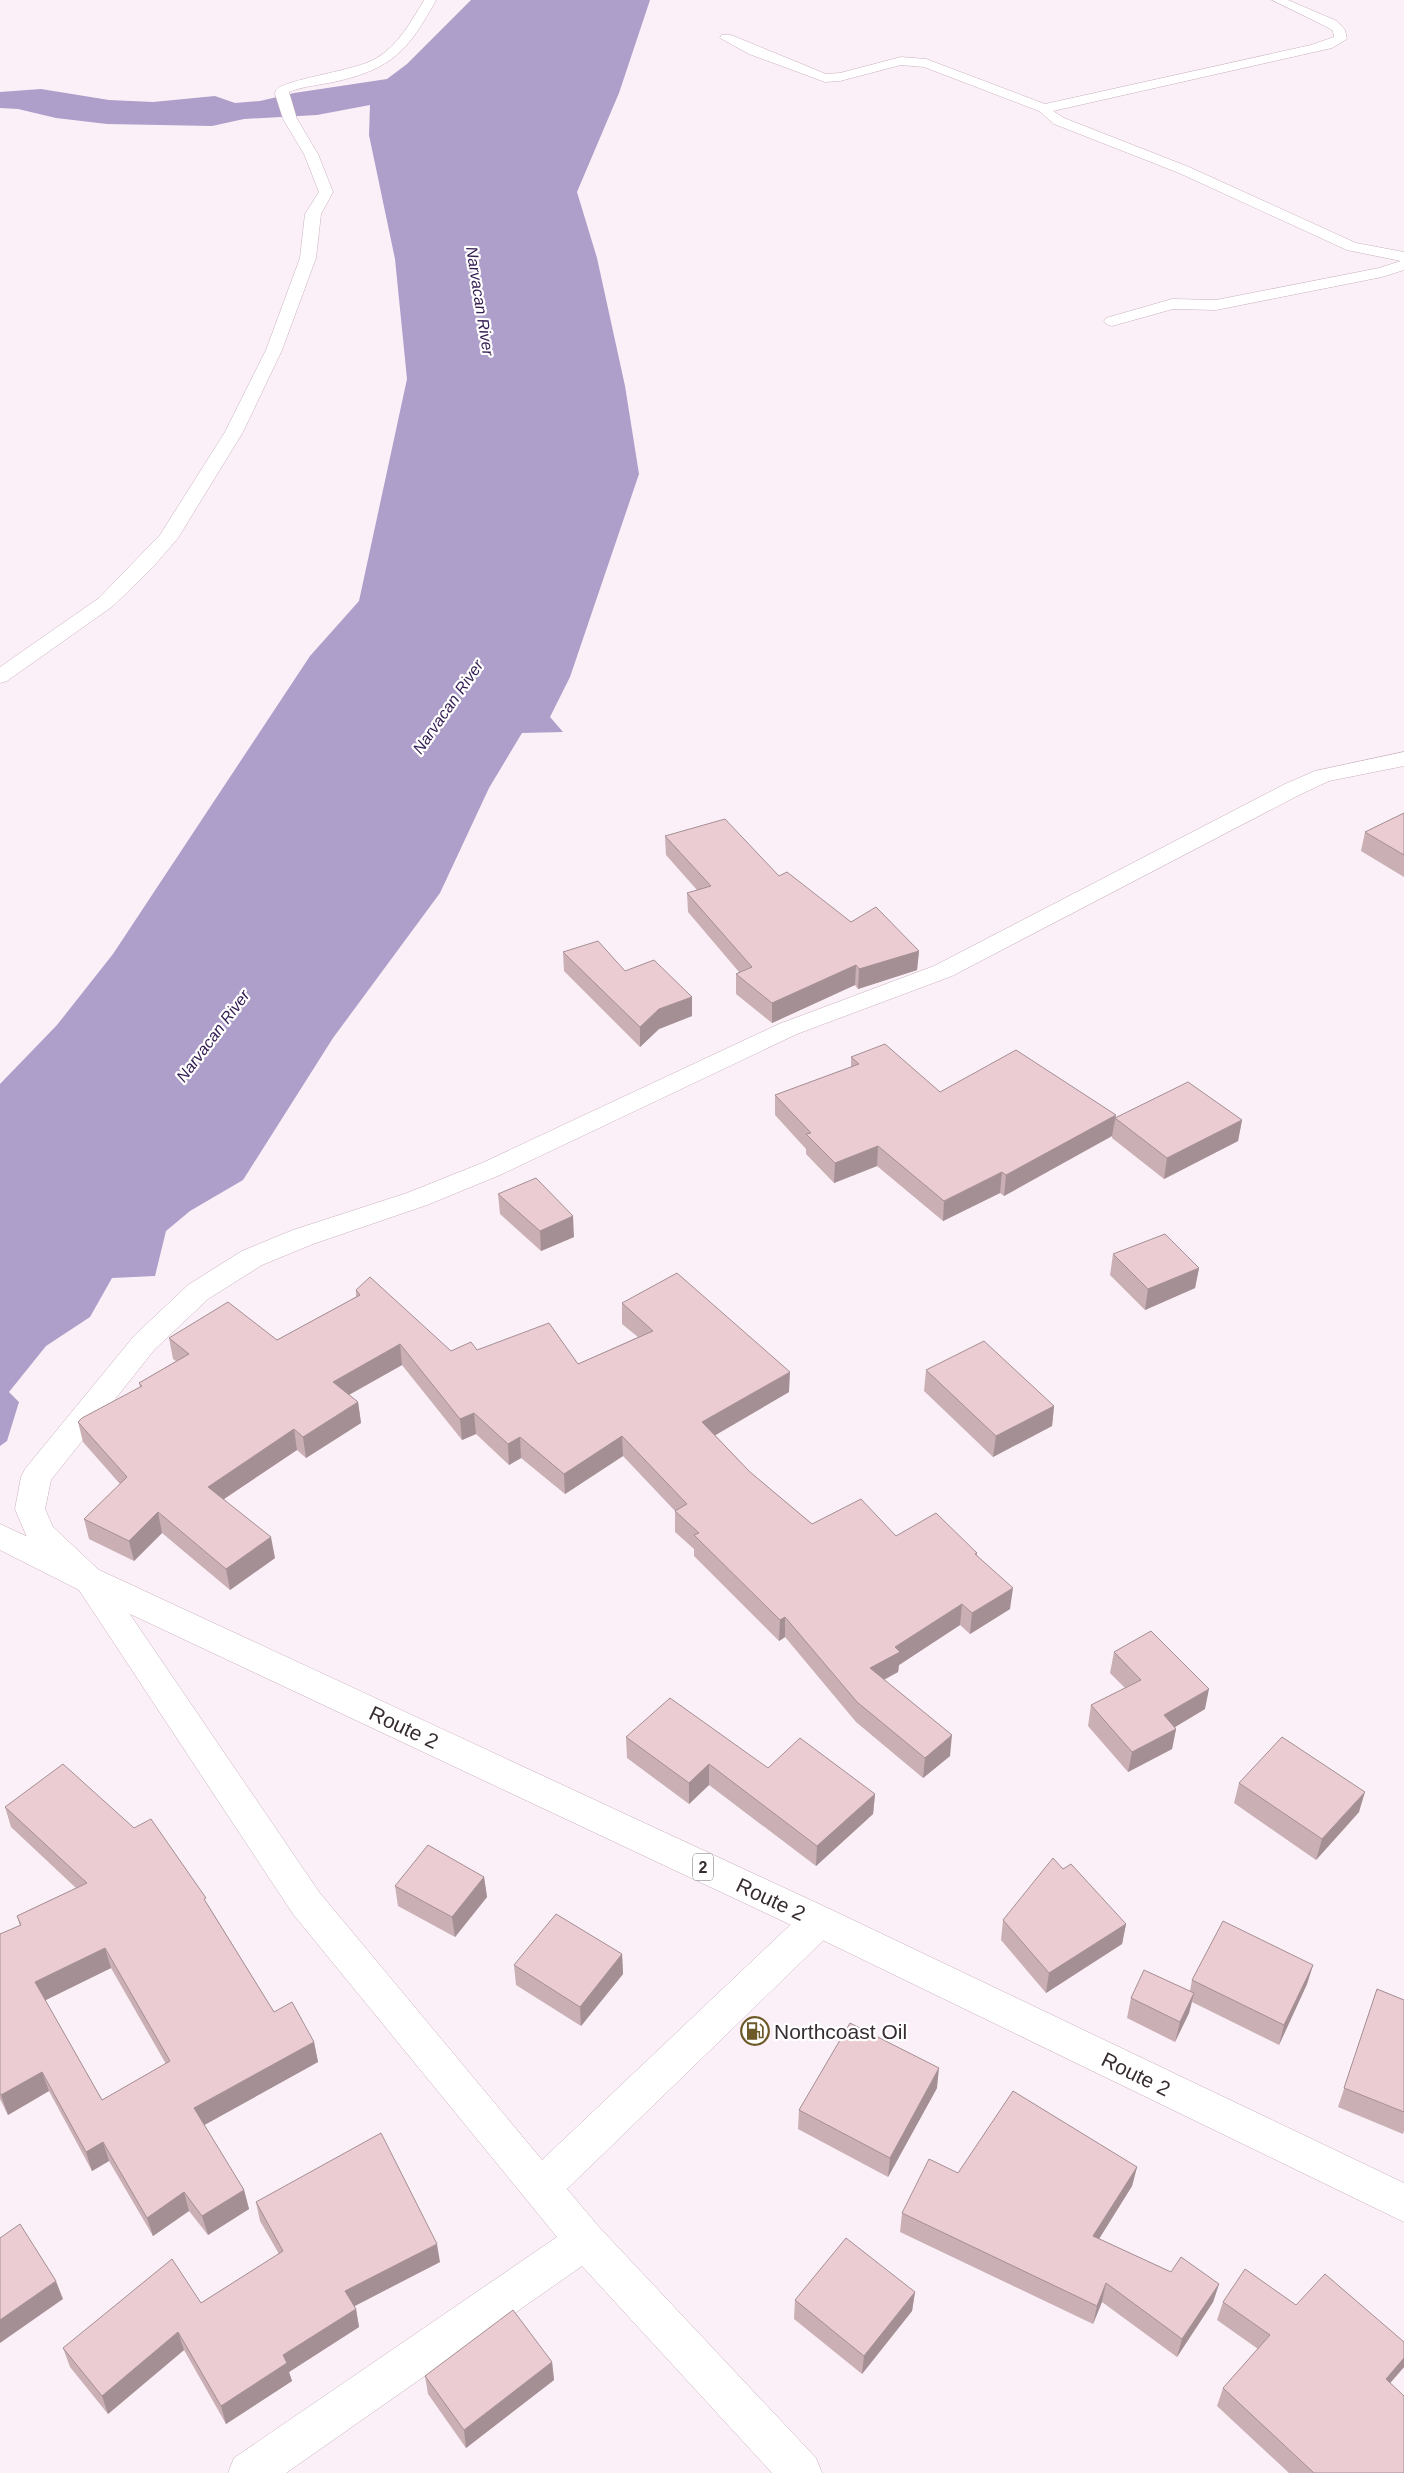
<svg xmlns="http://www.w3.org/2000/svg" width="1404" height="2473" font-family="Arial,sans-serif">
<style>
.water{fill:#ae9eca}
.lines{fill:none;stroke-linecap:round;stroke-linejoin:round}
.minor-casing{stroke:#cab0bf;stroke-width:1}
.highway-casing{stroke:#cab0bf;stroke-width:1}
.minor{fill:#fff;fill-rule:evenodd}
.highway{fill:#fff;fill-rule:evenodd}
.wall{fill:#caafb5;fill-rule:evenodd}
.shaded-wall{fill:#a48f94}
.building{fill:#ebccd3;stroke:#a48f94;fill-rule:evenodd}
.labels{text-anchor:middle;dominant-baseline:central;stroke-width:4.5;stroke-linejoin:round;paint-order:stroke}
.far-water-label{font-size:16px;font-style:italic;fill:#331c52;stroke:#fff}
.shield{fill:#fff;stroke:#726b70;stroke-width:1}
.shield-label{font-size:16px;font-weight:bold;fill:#362c32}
.near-street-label{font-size:21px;fill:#362c32;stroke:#fff}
.near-poi-label{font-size:21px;fill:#362c32;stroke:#fff;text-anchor:start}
</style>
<rect width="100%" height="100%" fill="#fbf0f7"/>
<polygon class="water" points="471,0 650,0 619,93 577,192 597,258 625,386 639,474 570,677 550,717 563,732 522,733 489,788 440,893 333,1038 243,1180 190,1211 166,1231 155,1276 112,1278 90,1317 46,1346 9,1392 19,1402 7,1441 0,1446 0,1084 57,1025 113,954 310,656 359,601 407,379 395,259 369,135 370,105 317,115 244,119 212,126 107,124 56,118 18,109 0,108 0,92 41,89 109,100 153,102 215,96 235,103 260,101 294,93 387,79 407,64"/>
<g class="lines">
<defs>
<g id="minor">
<path d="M 424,0 L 436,0 C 408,51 392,69 334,82 C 319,85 304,86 289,92 L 297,119 L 318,154 L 333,192 L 321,214 L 316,258 L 282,350 L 243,432 L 178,538 L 153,567 L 113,606 L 7,681 L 0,683 L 0,667 L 99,598 L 160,535 L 225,432 L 266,350 L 300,258 L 305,214 L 319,192 L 304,154 L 283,119 L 275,94 L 276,90 C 285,79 355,71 375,59 C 398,46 411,22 424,0 Z"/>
<polygon points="1272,0 1288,0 1337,21 1345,30 1347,39 1332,48 1053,111 1064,118 1189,167 1356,243 1404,252 1404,270 1382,277 1216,310 1173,309 1112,326 1106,324 1104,321 1106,318 1172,299 1216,300 1379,268 1401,261 1347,250 1179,173 1054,124 1039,111 924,67 901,65 840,81 825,82 749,54 720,38 721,35 731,35 826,74 840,73 901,57 926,59 1045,104 1311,45 1334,37 1333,31 1327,27"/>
<polygon points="1404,752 1404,766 1329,781 1301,794 952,976 797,1034 500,1175 427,1205 313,1244 262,1265 208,1299 154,1350 51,1480 45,1509 53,1527 101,1572 319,1892 542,2160 806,1910 819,1905 832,1910 837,1921 832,1932 567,2189 599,2227 816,2458 822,2473 772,2473 582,2266 286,2473 228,2473 234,2458 557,2237 293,1914 79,1590 29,1542 15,1509 21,1477 25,1469 134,1336 188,1285 242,1251 293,1230 407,1193 482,1163 779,1024 934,966 1285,784 1315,771"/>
</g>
<polygon id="highway" points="0,1524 832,1910 1404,2183 1404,2222 806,1932 79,1590 0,1550"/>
</defs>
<use href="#minor" class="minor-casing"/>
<use href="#highway" class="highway-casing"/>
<use href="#minor" class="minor"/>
<use href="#highway" class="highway"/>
</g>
<g class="wall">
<polygon points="1404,813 1404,877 1361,851 1365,832"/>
<polygon points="665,836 779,876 851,922 919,951 917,970 858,989 855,985 772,1023 736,994 736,974 739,972 688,912 687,893 697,890 666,855"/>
<polygon points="563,952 625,971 692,997 692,1016 659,1029 640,1047 564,971"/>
<polygon points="851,1057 940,1092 1115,1118 1242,1120 1238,1141 1164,1179 1112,1138 1112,1136 1004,1196 1000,1193 943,1221 877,1166 834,1183 806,1154 806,1149 775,1115 775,1095 851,1067"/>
<polygon points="498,1194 574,1237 541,1251 500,1214"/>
<polygon points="1113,1254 1199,1268 1195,1288 1145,1310 1110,1275"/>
<polygon points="356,1290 451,1351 477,1350 578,1364 638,1337 622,1324 622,1303 789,1392 715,1435 750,1472 812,1524 896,1536 977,1553 977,1555 1010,1609 970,1634 960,1625 899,1665 898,1672 884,1680 950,1756 923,1778 856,1722 785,1637 779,1641 694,1556 694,1549 675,1532 675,1511 623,1456 565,1494 521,1458 509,1465 476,1434 462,1440 402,1365 349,1395 358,1402 361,1423 306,1458 297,1450 224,1499 275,1558 230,1590 162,1533 134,1561 89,1539 84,1519 120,1484 83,1442 78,1422 140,1387 139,1383 176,1361 173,1359 169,1338 277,1340 356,1297"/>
<polygon points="926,1370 1054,1406 1052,1426 993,1457 924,1391"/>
<polygon points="1114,1652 1205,1709 1175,1727 1176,1729 1172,1749 1128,1772 1088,1726 1091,1705 1125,1688 1110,1673"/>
<polygon points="626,1737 768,1768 875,1794 873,1814 816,1866 709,1785 689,1804 627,1758"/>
<polygon points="1239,1783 1359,1812 1316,1860 1234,1803"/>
<path d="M 5,1807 L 208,1905 L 274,2012 L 314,2042 L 318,2062 L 204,2125 L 244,2190 L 249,2209 L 208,2235 L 189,2211 L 153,2236 L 109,2161 L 92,2171 L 49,2091 L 8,2115 L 0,2099 L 0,1934 L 20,1926 L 17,1916 L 76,1888 L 11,1827 ZM 111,1968 L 166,2064 L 102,2100 L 45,2000 Z"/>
<polygon points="1063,1869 1126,1924 1122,1944 1046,1993 1001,1940 1003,1920"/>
<polygon points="484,1877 487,1897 455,1937 398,1906 395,1886"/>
<polygon points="622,1954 623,1974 581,2026 516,1985 514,1965"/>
<polygon points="1313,1965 1307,1984 1279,2045 1192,2002 1189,2013 1175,2042 1127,2018 1131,1998 1190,1991 1192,1980"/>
<polygon points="1377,1989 1404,2000 1404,2131 1403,2134 1338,2107"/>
<polygon points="937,2088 888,2177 798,2129 799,2110"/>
<polygon points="1137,2167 1132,2186 1099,2239 1171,2272 1219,2284 1213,2302 1177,2357 1102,2302 1093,2324 900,2232 902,2213 958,2173"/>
<polygon points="256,2202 440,2262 354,2306 356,2309 359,2327 289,2372 292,2381 226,2424 184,2350 108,2414 70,2367 63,2348 201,2303 279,2254 260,2221"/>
<polygon points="915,2292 912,2311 862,2374 794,2319 795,2300"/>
<polygon points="1223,2302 1296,2305 1404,2342 1404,2367 1390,2383 1404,2473 1289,2473 1217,2406 1223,2388 1258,2349 1217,2320"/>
<polygon points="552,2362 554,2380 466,2448 428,2394 425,2376"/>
</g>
<g class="shaded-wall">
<polygon points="919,951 917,970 858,989 859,969"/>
<polygon points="856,965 855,985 772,1023 772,1003"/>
<polygon points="692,997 692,1016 659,1029 640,1047 640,1027 659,1009"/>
<polygon points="1116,1115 1112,1136 1004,1196 1006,1175"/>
<polygon points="1242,1120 1238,1141 1164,1179 1167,1158"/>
<polygon points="878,1146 877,1166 834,1183 835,1163"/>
<polygon points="1002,1172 1000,1193 943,1221 944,1201"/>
<polygon points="573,1216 574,1237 541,1251 540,1231"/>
<polygon points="1199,1268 1195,1288 1145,1310 1148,1289"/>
<polygon points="400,1344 402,1365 336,1402 333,1382"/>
<polygon points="790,1372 789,1392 702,1443 702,1422"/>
<polygon points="358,1402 361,1423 306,1458 303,1437"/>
<polygon points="1054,1406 1052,1426 993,1457 996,1436"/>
<polygon points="474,1413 476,1434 462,1440 460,1419"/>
<polygon points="294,1429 297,1450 212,1507 208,1487"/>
<polygon points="622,1436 623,1456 565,1494 564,1474"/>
<polygon points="520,1437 521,1458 509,1465 508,1444"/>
<polygon points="158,1512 162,1533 134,1561 129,1541"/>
<polygon points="271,1537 275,1558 230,1590 226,1569"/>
<polygon points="1013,1588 1010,1609 970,1634 972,1613"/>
<polygon points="962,1604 960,1625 899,1665 898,1672 868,1688 870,1668 895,1647"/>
<polygon points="785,1617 785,1637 779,1641 780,1620"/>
<polygon points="1209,1689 1205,1709 1160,1736 1164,1715"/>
<polygon points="1176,1729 1172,1749 1128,1772 1132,1752"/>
<polygon points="952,1735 950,1756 923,1778 925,1758"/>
<polygon points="709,1764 709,1785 689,1804 689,1783"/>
<polygon points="1365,1792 1359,1812 1316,1860 1322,1839"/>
<polygon points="875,1794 873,1814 816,1866 817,1846"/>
<polygon points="484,1877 487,1897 455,1937 452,1917"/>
<polygon points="1126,1924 1122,1944 1046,1993 1049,1973"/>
<polygon points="105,1948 111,1968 42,2002 35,1982"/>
<polygon points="622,1954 623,1974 581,2026 580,2007"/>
<polygon points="1313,1965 1307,1984 1279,2045 1284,2025"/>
<polygon points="1194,1993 1189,2013 1175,2042 1180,2022"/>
<polygon points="314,2042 318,2062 199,2128 194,2108"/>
<polygon points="939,2068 937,2088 888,2177 890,2158"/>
<polygon points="42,2072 49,2091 8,2115 1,2095"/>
<polygon points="103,2142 109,2161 92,2171 86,2152"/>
<polygon points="1137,2167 1132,2186 1089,2255 1093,2236"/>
<polygon points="244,2190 249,2209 208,2235 202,2216"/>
<polygon points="184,2192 189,2211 153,2236 147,2218"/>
<polygon points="437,2244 440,2262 349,2309 345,2291"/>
<polygon points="56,2281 63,2299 0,2343 0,2320"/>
<polygon points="1106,2283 1102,2302 1093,2324 1097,2306"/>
<polygon points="1219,2284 1213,2302 1177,2357 1182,2339"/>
<polygon points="915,2292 912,2311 862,2374 864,2356"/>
<polygon points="356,2309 359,2327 289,2372 292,2381 226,2424 221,2406 283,2355"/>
<polygon points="178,2332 184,2350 108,2414 102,2396"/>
<polygon points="1404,2358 1404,2367 1378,2397 1386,2379"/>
<polygon points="552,2362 554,2380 466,2448 464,2430"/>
</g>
<g class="building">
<polygon points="1404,813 1404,855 1365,832"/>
<polygon points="725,819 779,876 787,872 851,922 876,907 919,951 859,969 856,965 772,1003 736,974 752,967 687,893 711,886 665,836"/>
<polygon points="598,941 625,971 654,960 692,997 659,1009 640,1027 563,952"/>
<polygon points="885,1044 940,1092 1016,1050 1116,1115 1006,1175 1002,1172 944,1201 878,1146 835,1163 806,1134 811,1133 775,1095 859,1064 851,1057"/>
<polygon points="1188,1082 1242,1120 1167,1158 1115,1118"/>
<polygon points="536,1178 573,1216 540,1231 498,1194"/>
<polygon points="1165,1234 1199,1268 1148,1289 1113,1254"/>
<polygon points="677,1273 790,1372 702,1422 750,1472 812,1524 861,1499 896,1536 936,1513 977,1553 975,1554 1013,1588 972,1613 962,1604 895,1647 900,1652 870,1668 952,1735 925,1758 857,1702 785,1617 780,1620 694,1535 699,1533 675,1511 687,1504 622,1436 564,1474 520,1437 508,1444 474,1413 460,1419 400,1344 333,1382 358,1402 303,1437 294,1429 208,1487 271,1537 226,1569 158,1512 129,1541 84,1519 127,1477 78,1422 82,1418 142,1386 139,1383 189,1354 169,1338 228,1302 277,1340 360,1295 356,1290 370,1277 451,1351 471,1342 477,1350 549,1323 578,1364 653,1331 622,1303"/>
<polygon points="984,1341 1054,1406 996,1436 926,1370"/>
<polygon points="1151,1631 1209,1689 1164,1715 1176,1729 1132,1752 1091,1705 1141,1680 1114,1652"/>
<polygon points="670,1698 768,1768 800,1738 875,1794 817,1846 709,1764 689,1783 626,1737"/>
<polygon points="1282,1737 1365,1792 1322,1839 1239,1783"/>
<path d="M 63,1764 L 134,1828 L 151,1819 L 206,1898 L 204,1899 L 274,2012 L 292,2002 L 314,2042 L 194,2108 L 244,2190 L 202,2216 L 184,2192 L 147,2218 L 103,2142 L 86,2152 L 42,2072 L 1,2095 L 0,2093 L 0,1934 L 21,1925 L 17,1916 L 87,1883 L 5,1807 ZM 105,1948 L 170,2061 L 102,2100 L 35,1982 Z"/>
<polygon points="428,1845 484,1877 452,1917 395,1886"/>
<polygon points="1053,1858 1063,1869 1071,1864 1126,1924 1049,1973 1003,1920"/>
<polygon points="556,1914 622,1954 580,2007 514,1965"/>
<polygon points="1223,1921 1313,1965 1284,2025 1192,1980"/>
<polygon points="1144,1970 1194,1993 1180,2022 1131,1998"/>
<polygon points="1377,1989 1404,2000 1404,2112 1344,2088"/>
<polygon points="850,2023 939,2068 890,2158 799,2110"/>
<polygon points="1013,2091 1137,2167 1093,2236 1171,2272 1181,2257 1219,2284 1182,2339 1106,2283 1097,2306 902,2213 929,2159 958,2173"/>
<polygon points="381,2133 437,2244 345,2291 356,2309 283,2355 287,2363 221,2406 178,2332 102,2396 63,2348 172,2259 201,2303 283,2251 256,2202"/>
<polygon points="20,2224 56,2281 0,2320 0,2238"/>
<polygon points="846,2238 915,2292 864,2356 795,2300"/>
<polygon points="1245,2269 1296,2305 1325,2274 1404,2342 1404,2358 1386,2379 1404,2396 1404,2473 1314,2473 1223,2388 1270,2335 1223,2302"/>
<polygon points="513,2310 552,2362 464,2430 425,2376"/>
</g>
<defs>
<symbol id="fuel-ring" viewBox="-11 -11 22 22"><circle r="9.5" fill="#fff" stroke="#6e5a29" stroke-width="1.5"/><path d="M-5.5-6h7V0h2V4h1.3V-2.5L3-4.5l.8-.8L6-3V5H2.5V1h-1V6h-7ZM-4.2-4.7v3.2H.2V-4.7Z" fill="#6e5a29"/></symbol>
</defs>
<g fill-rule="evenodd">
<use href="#fuel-ring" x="739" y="2015" width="32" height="32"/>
</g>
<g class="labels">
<g class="far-water-label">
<text transform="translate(480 301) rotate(81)">Narvacan River</text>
<text transform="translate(448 707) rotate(-55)">Narvacan River</text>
<text transform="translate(213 1036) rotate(-53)">Narvacan River</text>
</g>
<rect class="shield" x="693" y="1853.5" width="20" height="27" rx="4"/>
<g class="shield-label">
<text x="703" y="1867">2</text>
</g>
<g class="near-street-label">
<text transform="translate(404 1727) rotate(25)">Route 2</text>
<text transform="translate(771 1899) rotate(25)">Route 2</text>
<text transform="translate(1136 2074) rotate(26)">Route 2</text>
</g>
<g class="near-poi-label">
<text x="774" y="2031">Northcoast Oil</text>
</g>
</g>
</svg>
